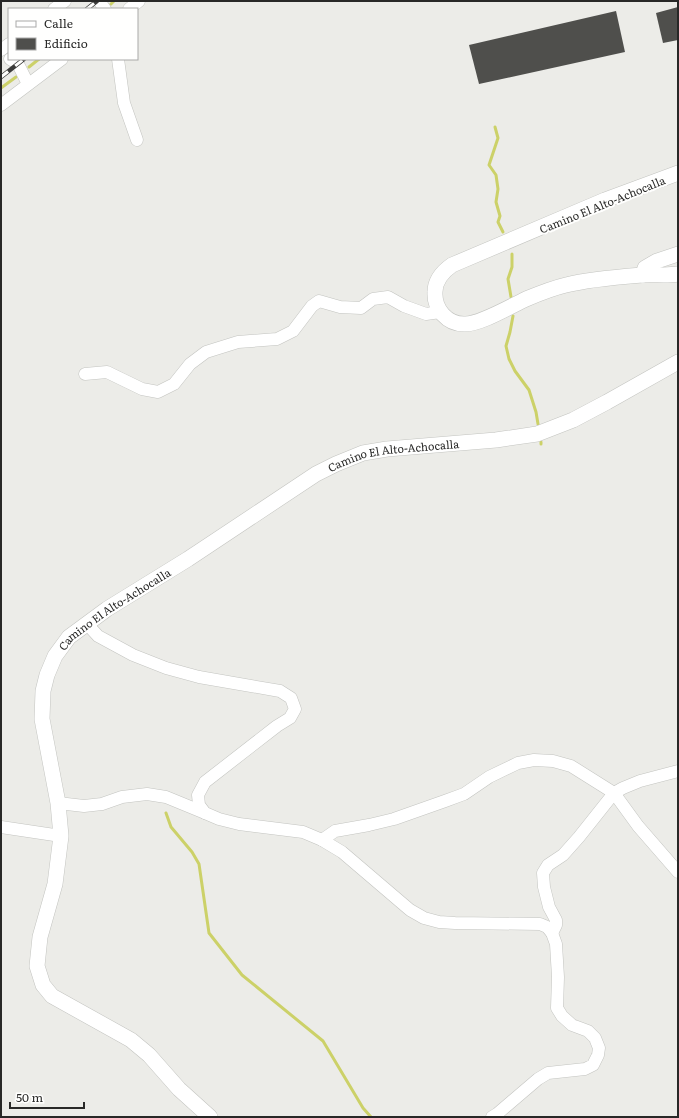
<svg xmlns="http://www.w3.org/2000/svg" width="679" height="1118" font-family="Literata,serif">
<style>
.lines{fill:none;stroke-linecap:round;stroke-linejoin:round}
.stream{stroke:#ccd168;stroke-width:3}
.building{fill:#4f4f4c}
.minor-casing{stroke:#c3c4c0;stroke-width:13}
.major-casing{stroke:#c3c4c0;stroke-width:16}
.minor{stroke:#fff;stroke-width:12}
.major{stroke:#fff;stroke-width:15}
.rail-casing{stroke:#3c3c3b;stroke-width:4.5}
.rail{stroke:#fffffe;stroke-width:3;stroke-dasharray:9;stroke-linecap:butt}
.labels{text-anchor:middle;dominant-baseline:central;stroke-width:4;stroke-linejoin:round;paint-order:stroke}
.street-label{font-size:11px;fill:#282827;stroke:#fffffe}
</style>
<rect width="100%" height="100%" fill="#ecece8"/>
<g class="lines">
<g class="stream">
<polyline points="111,4 114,1"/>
<polyline points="29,67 39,59"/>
<polyline points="1,88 16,77"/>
<polyline points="495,127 498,138 489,165 496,175 498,189 496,202 500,216 498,222 503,232"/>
<polyline points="511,297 508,279 512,267 512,254"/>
<polyline points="513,316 510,332 506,346 509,359 515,371 529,390 536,412 538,424"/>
<polyline points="541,442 541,444"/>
<polyline points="166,813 171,827 192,852 199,864 209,933 242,975 323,1041 363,1108 371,1117"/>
</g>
</g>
<g class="building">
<polygon points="678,7 678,40 663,43 656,13"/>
<polygon points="616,11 625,52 479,84 469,45"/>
</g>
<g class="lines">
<defs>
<g id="minor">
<polyline points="99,1 105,9"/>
<polyline points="54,9 65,1"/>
<polyline points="129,9 139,1"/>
<polyline points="1,50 9,44"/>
<polyline points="10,59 18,64 28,84"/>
<polyline points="118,59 124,103 137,140"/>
<polyline points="1,105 62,59"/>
<polyline points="85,374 107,372 142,389 158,392 174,384 190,364 206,352 238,342 277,339 293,331 312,306 319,301 340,307 361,308 373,299 388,297 404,306 426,314 440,312"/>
<polyline points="87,624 98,636 133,655 166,668 199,677 280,691 291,698 295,709 290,718 277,726 205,782 198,795 199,805 205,813 219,819 239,824 303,832 322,840 342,852 410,910 424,918 439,922 455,923 540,924 547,927 552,933 556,944 558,977 557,1008 562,1016 572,1025 588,1031 595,1038 599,1048 598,1055 593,1065 585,1069 548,1073 538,1079 497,1114 492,1117"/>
<polyline points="58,803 84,806 102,804 122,797 147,794 166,797 205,813"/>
<polyline points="1,827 61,836"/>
<polyline points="322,840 335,831 369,825 394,819 445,801 464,794 489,777 518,763 534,760 553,761 571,766 614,793 638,826 678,872"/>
<polyline points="552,933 556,925 556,920 549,907 544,887 543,873 548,865 563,855 579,837 614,793 623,788 640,781 678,771"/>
</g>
<g id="major">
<path d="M 678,173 L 605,200 L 452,265 C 442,272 435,280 435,292 C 434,309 447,324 464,324 C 479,325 511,306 526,299 C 538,294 553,288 566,285 C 590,279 617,277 642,275 C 654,274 666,276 678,274"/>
<polyline points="643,275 645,268 657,261 678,254"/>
<path id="s1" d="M 210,1117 L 179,1089 L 149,1055 L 131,1040 L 52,996 L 43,985 L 37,966 L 40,937 L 55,884 L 61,836 L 58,803 L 42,719 L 43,691 L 47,675 L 55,656 L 69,637 L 107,609 L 188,559 L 316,474 L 336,464 L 363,453 L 387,449 L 496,440 L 537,434 L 573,420 L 607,402 L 678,362"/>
</g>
</defs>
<use href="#minor" class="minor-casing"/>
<use href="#major" class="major-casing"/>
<use href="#minor" class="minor"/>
<use href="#major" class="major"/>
<defs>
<g id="rail">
<polyline points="87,9 97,1"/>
<polyline points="1,77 24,59"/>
</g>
</defs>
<use href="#rail" class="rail-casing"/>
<use href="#rail" class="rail"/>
</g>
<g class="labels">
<g class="street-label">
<text transform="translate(602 204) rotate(-22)">Camino El Alto-Achocalla</text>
<text stroke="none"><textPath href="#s1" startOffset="952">Camino El Alto-Achocalla</textPath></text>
<text stroke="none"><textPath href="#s1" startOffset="628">Camino El Alto-Achocalla</textPath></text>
</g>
</g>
<rect width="679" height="1118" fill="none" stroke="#282827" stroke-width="4"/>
<rect x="8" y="8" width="130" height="52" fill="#fffffe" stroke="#a9a9a8"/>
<rect x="16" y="21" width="20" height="6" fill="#ffffff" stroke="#a9a9a8"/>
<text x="44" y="28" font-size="12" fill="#282827">Calle</text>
<rect x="16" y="38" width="20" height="12" fill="#4f4f4c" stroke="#a9a9a8"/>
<text x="44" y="48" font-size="12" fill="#282827">Edificio</text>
<path d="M10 1102v6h74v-6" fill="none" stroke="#282827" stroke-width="2"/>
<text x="16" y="1102" font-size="12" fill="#282827" stroke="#fffffe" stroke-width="3" paint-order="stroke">50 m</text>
</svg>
